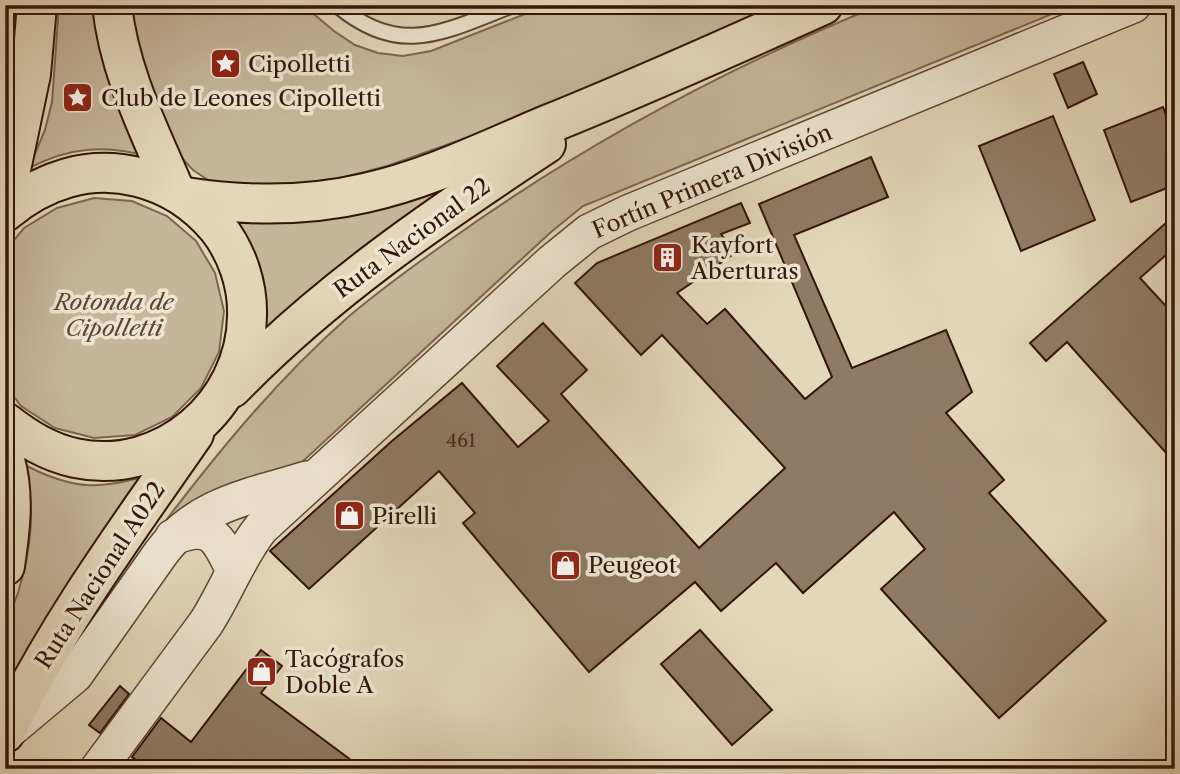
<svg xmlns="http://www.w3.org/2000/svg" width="1180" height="774" font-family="'Libre Caslon Text',serif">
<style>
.green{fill:#c5b69b;stroke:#7c6652;stroke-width:2}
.building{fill:#8f7a65;stroke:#33150a;stroke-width:2}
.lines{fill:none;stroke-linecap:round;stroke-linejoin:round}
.service-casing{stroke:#5f4636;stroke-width:18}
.tertiary-casing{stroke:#5f4636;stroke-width:38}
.primary-casing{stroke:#33150a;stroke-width:42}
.trunk-casing{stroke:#33150a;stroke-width:42}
.service{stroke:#ede5d2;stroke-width:14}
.tertiary{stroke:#ede5d2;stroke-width:35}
.primary{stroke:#e3d7b9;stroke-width:38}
.trunk{stroke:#e3d7b9;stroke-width:38}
.labels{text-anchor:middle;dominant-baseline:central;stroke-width:7;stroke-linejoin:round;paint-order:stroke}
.number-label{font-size:19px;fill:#4a2e21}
.poi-label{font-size:23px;fill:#33150a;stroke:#ede5d2;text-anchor:start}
.street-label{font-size:23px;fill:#33150a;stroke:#ede5d2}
.park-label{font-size:23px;font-style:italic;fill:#5f4536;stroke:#ede5d2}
</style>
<rect width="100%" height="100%" fill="#e3d7b9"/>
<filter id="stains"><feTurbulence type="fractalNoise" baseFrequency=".00286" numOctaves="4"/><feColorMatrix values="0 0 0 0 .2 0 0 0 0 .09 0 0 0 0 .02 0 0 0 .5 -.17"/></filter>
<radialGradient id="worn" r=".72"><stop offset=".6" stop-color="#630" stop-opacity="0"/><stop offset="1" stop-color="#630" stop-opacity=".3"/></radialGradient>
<g class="green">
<path d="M 59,5 L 97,5 L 150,157 C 106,144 70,147 29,168 L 45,130 L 52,102 Z"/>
<polygon points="132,5 303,5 334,31 355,45 378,53 403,56 431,51 548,5 777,5 775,8 511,122 387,166 311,186 227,186 208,180 193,170 180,156 164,126 133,31"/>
<path d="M 880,5 L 1074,5 L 583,206 L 551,232 L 288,475 L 167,519 C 222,447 279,378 347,318 C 382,288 420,261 457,235 C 588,142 731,66 880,5 Z"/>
<polygon points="471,171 264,336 246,240 237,221 261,223 312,220"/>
<polygon points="94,198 132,201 167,216 196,241 215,273 224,311 219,352 201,388 172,417 135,435 94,438 55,428 21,406 5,385 5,251 24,228 57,208"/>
<path d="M 25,465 C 73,490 99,490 150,475 L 5,700 C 5,679 1,642 6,624 C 9,613 14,604 18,593 C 31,550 36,510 25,465 Z"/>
</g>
<g class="building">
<polygon points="1083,62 1097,94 1068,108 1054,74"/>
<polygon points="1163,107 1175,139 1175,185 1131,202 1104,130"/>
<polygon points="1053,116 1095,220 1021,251 979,146"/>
<polygon points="871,157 888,197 794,235 852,368 946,330 972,392 946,413 1004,480 989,493 1106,621 999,718 881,589 925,549 894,512 803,593 776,563 721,611 695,582 589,672 463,523 475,513 439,471 309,589 270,551 392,441 462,383 518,447 549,421 497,366 543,323 587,370 561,394 699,548 785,468 662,335 641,355 575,283 597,263 741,203 750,223 721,234 735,253 677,293 707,324 725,309 805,399 832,377 759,204"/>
<polygon points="1175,215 1175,247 1140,278 1175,316 1175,463 1067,342 1046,361 1030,343"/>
<polygon points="700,630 772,710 732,745 661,664"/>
<polygon points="261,650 282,666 261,693 363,769 147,769 132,757 161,718 191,742"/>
<polygon points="120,686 129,694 100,733 89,725"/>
</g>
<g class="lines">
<defs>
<path id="service" d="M 337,5 C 401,59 445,31 513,5"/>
<g id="tertiary">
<path d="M 173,537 C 212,522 218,537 234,571"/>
<path d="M 7,732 L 75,675 L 161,553 C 197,504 252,496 307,479"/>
<path d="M 98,769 L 206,623 C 226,592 238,557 261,528 L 552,262 L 589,232 L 628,213 L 1133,5"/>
</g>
<g id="primary">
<path d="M 112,5 C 119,72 149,130 175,191"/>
<polyline points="5,198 31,74 37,5"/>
</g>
<g id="trunk">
<path d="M 185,197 C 245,206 305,207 365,193 C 429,179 489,149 549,124 C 641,87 732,46 823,5"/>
<path d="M 5,212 C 43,180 89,165 138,177 C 170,185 196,202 217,227 C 237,252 248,285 247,316 C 246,404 164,477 75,458 C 48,452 27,439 5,422"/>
<path d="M 232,388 C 325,292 435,217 546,144"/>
<path d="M 5,460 C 15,496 10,531 5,566"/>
<path d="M 5,733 C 57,625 126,532 194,434"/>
</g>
</defs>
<use href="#service" class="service-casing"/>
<use href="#tertiary" class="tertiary-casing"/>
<use href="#primary" class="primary-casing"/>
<use href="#trunk" class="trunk-casing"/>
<use href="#service" class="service"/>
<use href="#tertiary" class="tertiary"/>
<use href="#primary" class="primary"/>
<use href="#trunk" class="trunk"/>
</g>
<defs>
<symbol id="sight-square" viewBox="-11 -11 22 22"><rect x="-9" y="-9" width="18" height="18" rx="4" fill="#8f2418" stroke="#ede5d2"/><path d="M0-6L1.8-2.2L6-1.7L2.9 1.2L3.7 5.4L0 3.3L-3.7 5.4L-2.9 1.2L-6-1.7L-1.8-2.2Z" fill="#fff"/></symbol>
<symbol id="building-square" viewBox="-11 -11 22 22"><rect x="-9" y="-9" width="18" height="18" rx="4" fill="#8f2418" stroke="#ede5d2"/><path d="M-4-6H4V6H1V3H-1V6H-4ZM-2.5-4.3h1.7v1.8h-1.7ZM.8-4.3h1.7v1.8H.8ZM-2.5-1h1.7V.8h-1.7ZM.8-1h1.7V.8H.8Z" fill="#fff"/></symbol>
<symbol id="shop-square" viewBox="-11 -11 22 22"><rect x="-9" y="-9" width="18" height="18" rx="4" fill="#8f2418" stroke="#ede5d2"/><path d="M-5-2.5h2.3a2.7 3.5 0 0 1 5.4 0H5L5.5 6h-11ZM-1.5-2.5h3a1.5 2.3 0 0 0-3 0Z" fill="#fff"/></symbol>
</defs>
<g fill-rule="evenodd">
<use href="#sight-square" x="208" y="46" width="35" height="35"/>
<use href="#sight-square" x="60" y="80" width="35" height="35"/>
<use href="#building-square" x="650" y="240" width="35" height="35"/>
<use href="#shop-square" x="332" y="498" width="35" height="35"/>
<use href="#shop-square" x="548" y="548" width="35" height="35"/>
<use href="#shop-square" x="244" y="654" width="35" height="35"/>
</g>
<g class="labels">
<g class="number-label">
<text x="461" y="440">461</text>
</g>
<g class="poi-label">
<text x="248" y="64">Cipolletti</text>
<text x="101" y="98">Club de Leones Cipolletti</text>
<text x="691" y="245">Kayfort<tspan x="691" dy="26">Aberturas</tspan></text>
<text x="372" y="516">Pirelli</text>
<text x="588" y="565">Peugeot</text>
<text x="285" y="659">Tacógrafos<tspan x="285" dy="26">Doble A</tspan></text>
</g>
<g class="street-label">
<text transform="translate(712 181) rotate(-23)">Fortín Primera División</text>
<text transform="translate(412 238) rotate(-36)">Ruta Nacional 22</text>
<text transform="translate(100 575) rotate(-57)">Ruta Nacional A022</text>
</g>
<g class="park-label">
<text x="114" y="302">Rotonda de<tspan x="114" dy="26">Cipolletti</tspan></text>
</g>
</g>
<rect width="1180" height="774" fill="none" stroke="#e3d7b9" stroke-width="28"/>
<rect x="7" y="7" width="1166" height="760" fill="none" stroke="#33150a" stroke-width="3.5"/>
<rect x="14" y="14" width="1152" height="746" fill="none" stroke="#33150a" stroke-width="2"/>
<rect width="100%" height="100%" filter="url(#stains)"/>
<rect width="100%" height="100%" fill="url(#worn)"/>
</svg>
